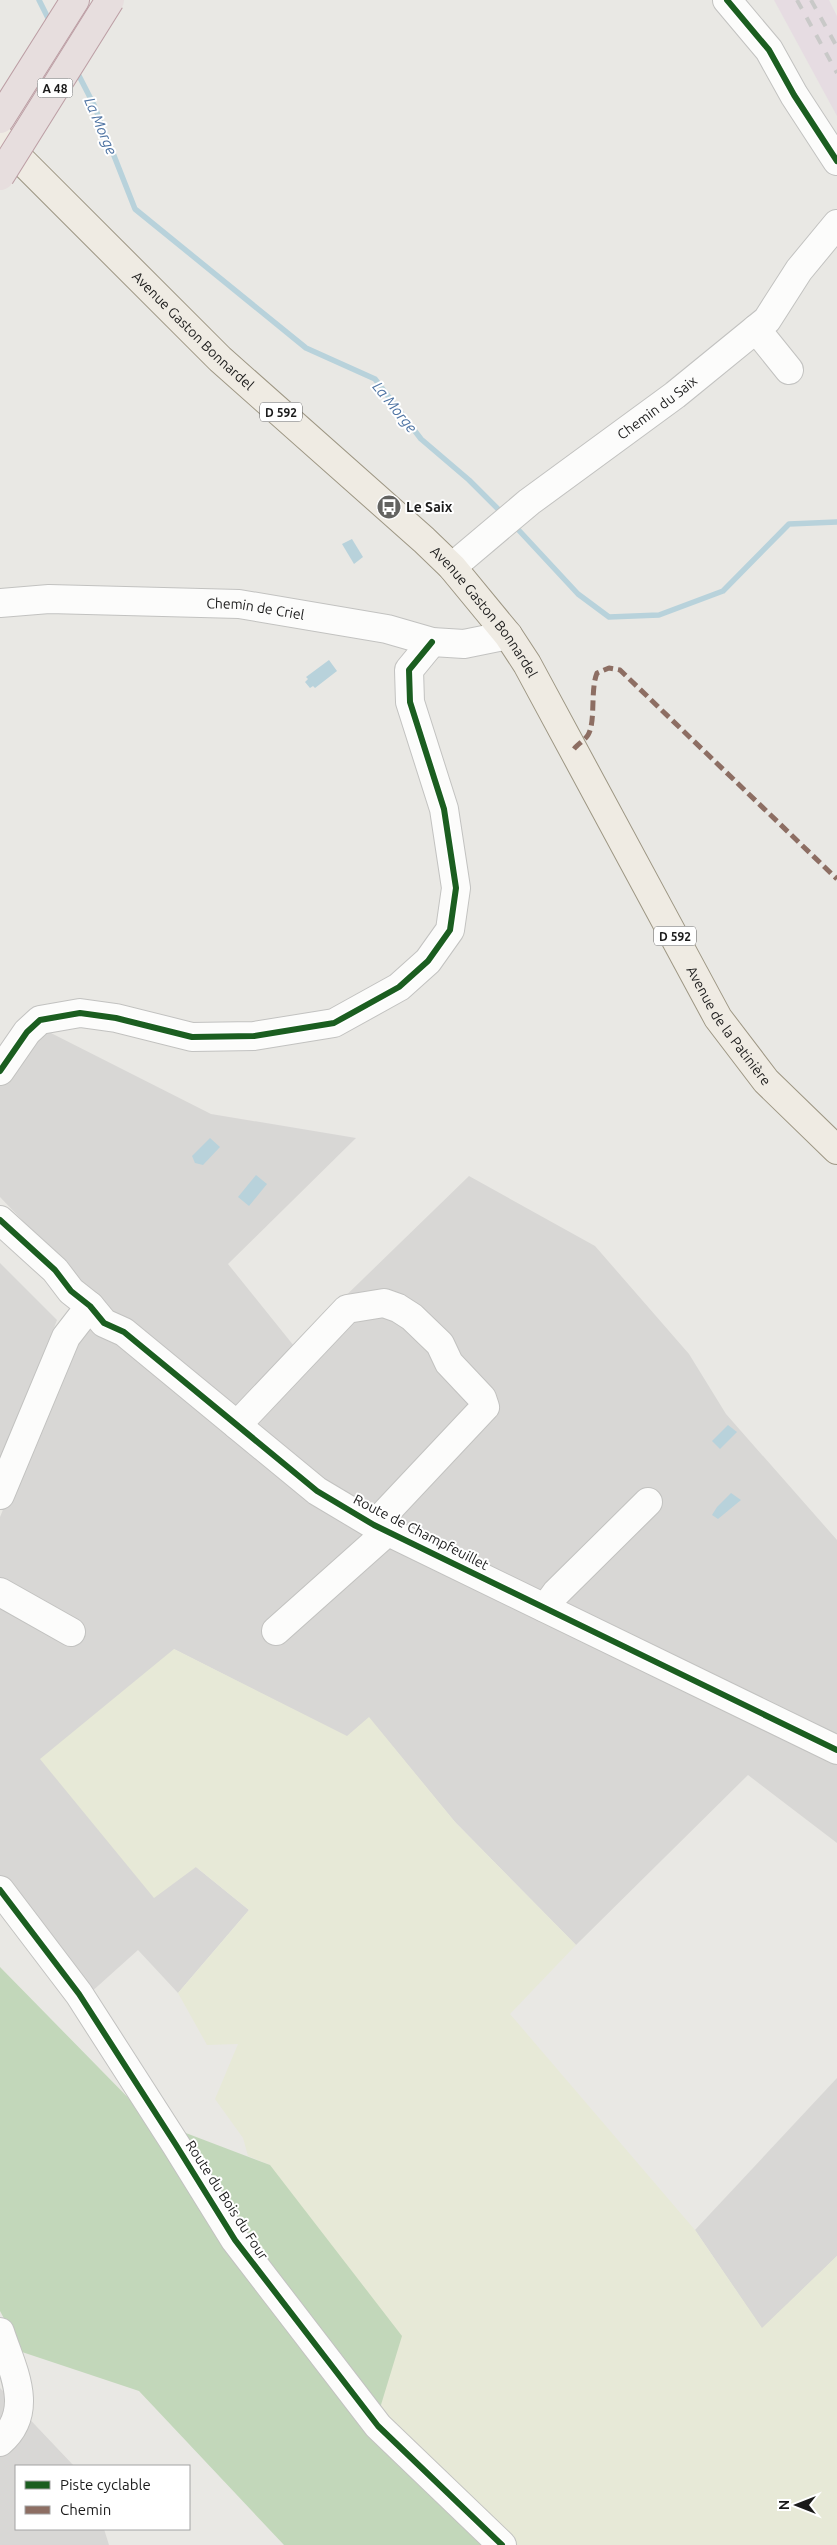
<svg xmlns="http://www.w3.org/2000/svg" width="837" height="2545" font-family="Ubuntu,sans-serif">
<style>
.residential{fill:#d8d7d5}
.industrial{fill:#e6dce2}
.farmland{fill:#e7e9d7}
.forest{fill:#c2d7ba}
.water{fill:#b8d2db}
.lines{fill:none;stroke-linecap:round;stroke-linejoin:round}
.stream{stroke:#b8d2db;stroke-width:5.5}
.minor-casing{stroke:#c2c2c0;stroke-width:30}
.major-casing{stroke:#9d9683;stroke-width:30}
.highway-casing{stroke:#bc9ea4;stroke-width:30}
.minor{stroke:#fcfcfb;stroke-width:28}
.major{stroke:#efebe3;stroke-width:28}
.highway{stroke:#e7dede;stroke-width:28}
.rail{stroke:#c9c9c8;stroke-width:4;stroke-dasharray:10 10;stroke-linecap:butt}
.highway-bridge-casing{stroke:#bc9ea4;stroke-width:30;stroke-linecap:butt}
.highway-bridge{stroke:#e7dede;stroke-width:28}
.quiet{stroke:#8d6e63;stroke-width:5;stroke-dasharray:10 5;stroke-linecap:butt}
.cycleway-casing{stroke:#fff;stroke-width:9}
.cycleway{stroke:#1b5e20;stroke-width:6}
.labels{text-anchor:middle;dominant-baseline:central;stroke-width:4;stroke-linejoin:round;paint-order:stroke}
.shield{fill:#fff;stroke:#5f5f5f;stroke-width:1}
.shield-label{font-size:12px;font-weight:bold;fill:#1b1b1b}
.street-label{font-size:14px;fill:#1b1b1b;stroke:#fff}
.poi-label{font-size:14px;font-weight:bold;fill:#1b1b1b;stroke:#fff;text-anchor:start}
.water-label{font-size:15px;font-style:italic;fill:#4f74a3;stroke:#fff}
</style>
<rect width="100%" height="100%" fill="#e9e8e4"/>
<g class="residential">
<polygon points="43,1029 211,1114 356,1138 228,1264 294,1346 469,1176 595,1246 689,1354 726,1414 837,1540 837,1843 748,1775 576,1945 455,1822 369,1718 347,1737 174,1649 196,1867 249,1910 178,1993 138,1950 89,1994 0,1886 0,1517 92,1293 0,1197 0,1071"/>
<polygon points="0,1263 57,1320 0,1467"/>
<polygon points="837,2078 837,2256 762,2329 695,2230"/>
<polygon points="0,2388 74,2466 16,2466 16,2529 104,2529 109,2545 0,2545"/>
</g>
<polygon class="industrial" points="774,0 829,0 837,16 837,116"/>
<polygon class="farmland" points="174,1649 347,1736 369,1717 455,1822 576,1945 510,2014 695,2230 762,2328 837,2256 837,2545 514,2545 373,2431 270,2165 248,2156 243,2138 215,2099 238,2044 207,2045 178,1993 249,1910 196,1867 154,1898 40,1759"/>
<polygon class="forest" points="0,1967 149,2119 270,2165 402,2336 373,2431 514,2545 284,2545 139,2391 22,2352 0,2311"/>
<g class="water">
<polygon points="352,539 363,557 354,564 342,544"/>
<polygon points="329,660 337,671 315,688 313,686 310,688 305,682 308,679 306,677"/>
<polygon points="210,1138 220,1147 203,1165 195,1163 192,1156"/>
<polygon points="256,1175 267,1184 249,1206 238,1197"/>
<polygon points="728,1425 737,1432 720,1449 712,1441"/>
<polygon points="731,1493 741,1500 718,1519 712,1515 717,1507"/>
</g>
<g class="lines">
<g class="stream">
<polyline points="39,0 50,22"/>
<polyline points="76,70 94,105 135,209 306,348 375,379 421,439 469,480 503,514"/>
<polyline points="513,524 578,594 609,617 659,615 723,591 789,524 837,522"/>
</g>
<defs>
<g id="minor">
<polyline points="727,0 769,50 794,95 837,161"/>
<polyline points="756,329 789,370"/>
<path id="s1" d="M 452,567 L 529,502 L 675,395 L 767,320 L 799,270 L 837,224"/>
<path id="s2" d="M 0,603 L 49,599 L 239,604 L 387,629 L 432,642 L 464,644 L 508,635"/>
<polyline points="0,1071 27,1032 40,1020 80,1013 116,1018 192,1037 254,1036 334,1023 399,987 428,961 450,930 456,888 444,809 410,702 409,670 432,642"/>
<polyline points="0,1220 55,1270 71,1291 90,1306 104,1323 124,1332 317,1491 374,1525 837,1750"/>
<polyline points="237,1425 347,1309 384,1303 398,1308 412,1317 440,1344 449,1363 482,1398 485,1407 374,1525"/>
<polyline points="0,1495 66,1337 90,1306"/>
<polyline points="0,1592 71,1632"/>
<polyline points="545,1608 556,1593 648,1502"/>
<polyline points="276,1631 387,1532"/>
<polyline points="0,1890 79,1994 176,2145 235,2240 378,2426 502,2545"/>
<path d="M 0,2332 C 12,2369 36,2411 0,2442"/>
</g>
<g id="major">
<path id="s3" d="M 0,139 L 220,359 L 424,540 L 452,567 L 508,635 L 527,664 L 718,1018 L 766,1081 L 837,1150"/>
</g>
<polyline id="highway" points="0,119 75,0"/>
</defs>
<use href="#minor" class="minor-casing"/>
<use href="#major" class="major-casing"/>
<use href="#highway" class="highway-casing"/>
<use href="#minor" class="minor"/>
<use href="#major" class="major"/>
<use href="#highway" class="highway"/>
<g class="rail">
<polyline points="797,0 837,73"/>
<polyline points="811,0 837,47"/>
</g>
<defs>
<polyline id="highway-bridge" points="0,176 110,0"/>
</defs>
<use href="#highway-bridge" class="highway-bridge-casing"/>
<use href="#highway-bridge" class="highway-bridge"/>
<path class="quiet" d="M 574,749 C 578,744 585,740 588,735 C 596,722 590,690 597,673 L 609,668 L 620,670 L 837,879"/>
<defs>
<g id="cycleway">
<polyline points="727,0 769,50 794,95 837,161"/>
<polyline points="0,1071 27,1032 40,1020 80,1013 116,1018 192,1037 254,1036 334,1023 399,987 428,961 450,930 456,888 444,809 410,702 409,670 432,642"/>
<polyline points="0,1220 55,1270 71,1291 90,1306 104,1323 124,1332 317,1491 374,1525 837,1750"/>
<polyline points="0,1890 79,1994 176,2145 235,2240 378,2426 502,2545"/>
</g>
</defs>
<use href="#cycleway" class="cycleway-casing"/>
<use href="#cycleway" class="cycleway"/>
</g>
<defs>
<symbol id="bus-disc" viewBox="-11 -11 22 22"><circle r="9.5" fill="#636361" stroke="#fff"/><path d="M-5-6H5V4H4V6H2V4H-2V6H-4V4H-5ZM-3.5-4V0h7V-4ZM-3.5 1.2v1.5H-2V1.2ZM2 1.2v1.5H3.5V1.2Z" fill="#fff"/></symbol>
</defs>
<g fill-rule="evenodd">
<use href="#bus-disc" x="375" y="493" width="28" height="28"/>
</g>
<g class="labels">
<g class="shield">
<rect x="37.5" y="78.5" width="35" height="19" rx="4"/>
<rect x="260" y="402.5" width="42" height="19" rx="4"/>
<rect x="654" y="926.5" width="42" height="19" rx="4"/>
</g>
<g class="shield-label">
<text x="55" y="88">A 48</text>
<text x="281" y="412">D 592</text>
<text x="675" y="936">D 592</text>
</g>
<g class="street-label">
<text stroke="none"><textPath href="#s3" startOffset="272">Avenue Gaston Bonnardel</textPath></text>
<text stroke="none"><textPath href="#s1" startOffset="260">Chemin du Saix</textPath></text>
<text stroke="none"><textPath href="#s2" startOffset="256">Chemin de Criel</textPath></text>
<text stroke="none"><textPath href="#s3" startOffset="678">Avenue Gaston Bonnardel</textPath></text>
<text stroke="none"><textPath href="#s3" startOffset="1160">Avenue de la Patinière</textPath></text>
<text transform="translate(421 1532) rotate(27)">Route de Champfeuillet</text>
<text transform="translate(227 2200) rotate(57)">Route du Bois du Four</text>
</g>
<g class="poi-label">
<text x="406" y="507">Le Saix</text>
</g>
<g class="water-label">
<text transform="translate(101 126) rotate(67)">La Morge</text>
<text transform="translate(395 407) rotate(51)">La Morge</text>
</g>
</g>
<rect x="15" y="2465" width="175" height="65" fill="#ffffff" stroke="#a4a4a4"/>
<rect x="25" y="2481" width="25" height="8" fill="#1b5e20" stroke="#a4a4a4"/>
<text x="60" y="2490" font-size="15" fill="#1b1b1b">Piste cyclable</text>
<rect x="25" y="2506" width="25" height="8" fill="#8d6e63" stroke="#a4a4a4"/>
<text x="60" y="2515" font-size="15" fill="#1b1b1b">Chemin</text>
<g transform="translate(797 2505) rotate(270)" stroke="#ffffff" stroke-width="4" paint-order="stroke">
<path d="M0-4L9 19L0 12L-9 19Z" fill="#1b1b1b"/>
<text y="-8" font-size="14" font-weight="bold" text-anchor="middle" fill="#1b1b1b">N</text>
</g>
</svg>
